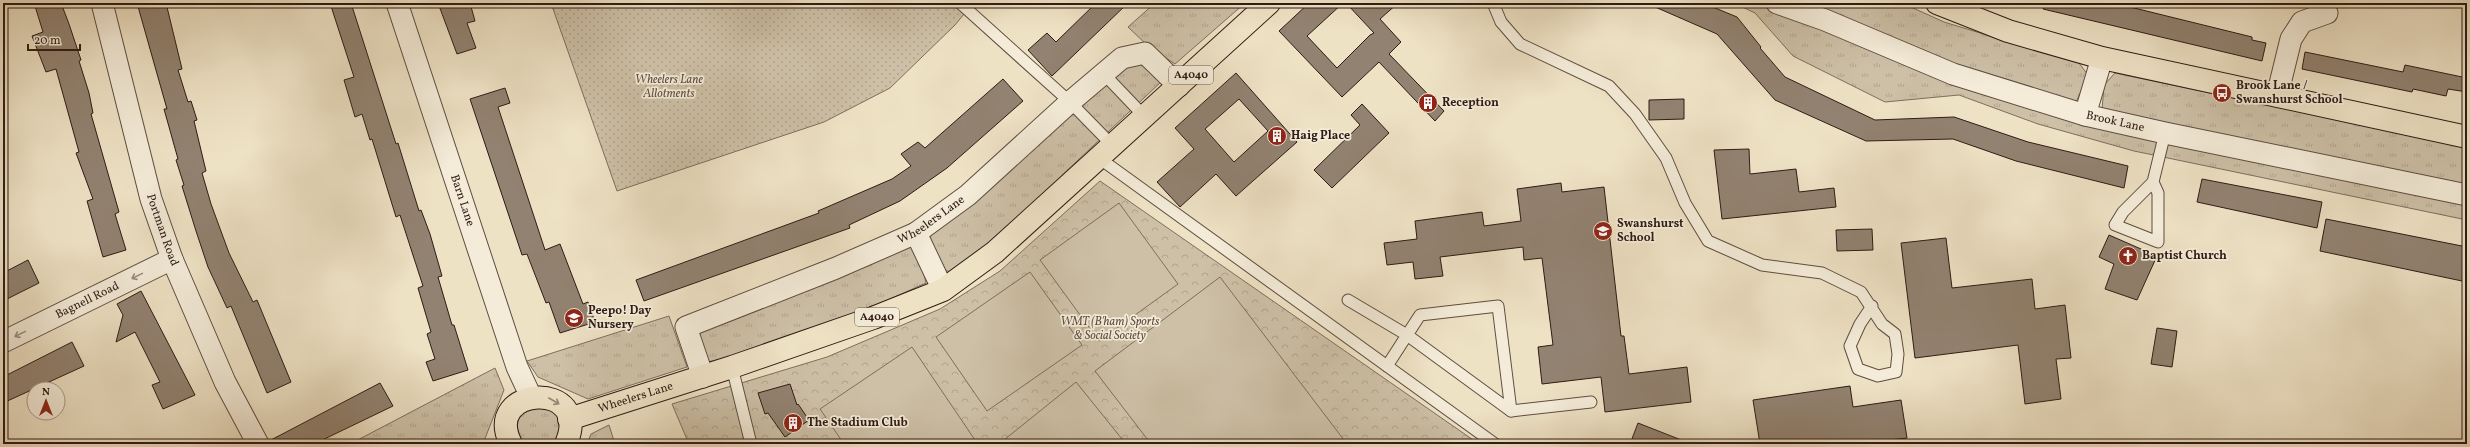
<svg xmlns="http://www.w3.org/2000/svg" width="2470" height="447" font-family="Vollkorn,serif">
<style>
.grass{fill:url(#grass-tufts);stroke:#7e6e5e}
.park{fill:url(#park-crowns);stroke:#7e6e5e}
.garden{fill:url(#garden-dots);stroke:#7e6e5e}
.pitch{fill:#cdc0a7;stroke:#7e6e5e}
.building{fill:#928271;stroke:#2e1b15;fill-rule:evenodd}
.lines{fill:none;stroke-linecap:round;stroke-linejoin:round}
.service-casing{stroke:#5e4d41;stroke-width:13}
.minor-casing{stroke:#5e4d41;stroke-width:23}
.primary-casing{stroke:#2e1b15;stroke-width:24}
.service{stroke:#f4ecd9;stroke-width:11}
.minor{stroke:#f4ecd9;stroke-width:21}
.primary{stroke:#eee2c5;stroke-width:22}
.oneway{stroke:#9b8e81}
.oneway2{stroke:#988876}
.labels{text-anchor:middle;dominant-baseline:central;stroke-width:3.5;stroke-linejoin:round;paint-order:stroke}
.shield{fill:#f4ecd9;stroke:#695a50;stroke-width:1}
.shield-label{font-size:11px;font-weight:bold;fill:#2e1b15}
.park-label{font-size:12px;font-style:italic;fill:#5e4d41;stroke:#f4ecd9}
.poi-label{font-size:12px;font-weight:bold;fill:#2e1b15;stroke:#f4ecd9;text-anchor:start}
.street-label{font-size:12px;fill:#2e1b15;stroke:#f4ecd9}
</style>
<defs>
<pattern id="grass-tufts" width="24" height="20" patternUnits="userSpaceOnUse"><rect width="24" height="20" fill="#cdc0a7"/><path d="M3 7l-1-3M5 7V3M7 7l1-3M15 17l-1-3M17 17v-4M19 17l1-3" fill="none" stroke="#b0a48f"/></pattern>
<pattern id="park-crowns" width="20" height="18" patternUnits="userSpaceOnUse"><rect width="20" height="18" fill="#cdc0a7"/><path d="M2 6a3 3 0 1 1 6 0M12 15a3 3 0 1 1 6 0" fill="none" stroke="#b0a48f"/></pattern>
<pattern id="garden-dots" width="8" height="8" patternUnits="userSpaceOnUse"><rect width="8" height="8" fill="#cdc0a7"/><path d="M2 2h.1M6 6h.1" fill="none" stroke="#b0a48f" stroke-width="1.8" stroke-linecap="round"/></pattern>
</defs>
<rect width="100%" height="100%" fill="#eee2c5"/>
<filter id="stains"><feTurbulence type="fractalNoise" baseFrequency=".005" numOctaves="4"/><feColorMatrix values="0 0 0 0 .2 0 0 0 0 .09 0 0 0 0 .02 0 0 0 .5 -.17"/></filter>
<radialGradient id="worn" r=".72"><stop offset=".6" stop-color="#630" stop-opacity="0"/><stop offset="1" stop-color="#630" stop-opacity=".3"/></radialGradient>
<g class="grass">
<polygon points="1155,3 1245,3 1175,64 1147,45 1128,27"/>
<polygon points="1734,3 1902,3 1944,22 2079,63 2088,75 2077,100 2067,113 2101,123 2104,85 2115,73 2467,147 2467,220 2134,151 2038,124 1959,95 1885,102 1793,56 1755,13"/>
<polygon points="1141,63 1163,80 970,262 950,272 943,269 928,238 930,233 1020,160 1130,64"/>
<polygon points="909,246 920,257 926,283 870,308 722,359 707,362 696,330"/>
<polygon points="669,316 687,367 588,399 538,377 527,361"/>
<polygon points="495,368 504,390 484,441 478,444 350,444"/>
<path d="M 544,405 L 560,417 L 560,437 L 555,444 L 525,444 C 517,435 513,418 525,410 C 530,407 539,406 544,405 Z"/>
<polygon points="609,425 615,444 587,444 591,434"/>
</g>
<polygon class="park" points="1100,181 1479,444 689,444 672,404 827,357 940,309 1000,271"/>
<polygon class="garden" points="551,3 973,3 955,25 890,88 824,122 617,191"/>
<g class="pitch">
<polygon points="1119,203 1178,284 1099,341 1040,260"/>
<polygon points="1030,272 1082,345 987,411 936,337"/>
<polygon points="1220,277 1347,444 1151,444 1095,371"/>
<polygon points="912,347 975,440 970,444 844,444 820,409"/>
<polygon points="1076,382 1126,444 999,444"/>
</g>
<g class="building">
<polygon points="44,3 61,3 69,24 81,60 79,61 89,93 93,113 91,114 119,212 115,214 126,250 103,257 87,201 93,199 76,153 79,152 56,69 46,72 32,36 43,32 35,6"/>
<polygon points="137,3 166,3 182,69 178,70 188,102 191,101 197,120 194,121 206,171 202,173 211,204 229,253 253,302 257,300 291,382 267,393 231,306 227,308 208,267 196,231 182,186 184,185 176,160 178,159 164,109 167,109"/>
<polygon points="330,3 351,3 396,144 398,143 419,211 421,210 430,234 442,276 438,277 452,325 454,325 468,370 433,381 426,362 435,359 427,334 431,332 418,288 423,286 400,215 396,217 372,139 370,140 362,114 355,117 344,80 354,77"/>
<polygon points="438,3 470,3 475,21 467,23 476,48 457,54"/>
<polygon points="1096,3 1128,3 1052,76 1028,50 1047,33 1056,42"/>
<polygon points="1309,3 1343,3 1307,36 1337,68 1370,35 1374,33 1346,3 1398,3 1380,19 1401,42 1389,54 1444,111 1435,121 1379,62 1342,97 1279,31"/>
<polygon points="1646,3 1703,3 1737,17 1761,47 1760,48 1785,77 1875,120 1954,117 2028,142 2128,166 2124,188 2016,161 1953,139 1866,141 1775,100 1717,34"/>
<polygon points="2044,3 2122,3 2122,5 2252,37 2252,40 2266,43 2262,61 2043,9"/>
<polygon points="2305,52 2403,72 2405,65 2467,78 2467,92 2448,89 2446,96 2413,89 2412,92 2302,69"/>
<path d="M 1236,73 L 1297,142 L 1236,196 L 1216,174 L 1180,207 L 1157,182 L 1194,149 L 1175,128 ZM 1239,99 L 1268,131 L 1234,162 L 1205,129 Z"/>
<polygon points="1003,79 1023,101 947,168 900,201 849,225 850,228 644,301 636,280 819,213 818,211 892,179 911,166 901,154 918,142 925,148"/>
<polygon points="505,88 510,103 498,107 545,250 560,244 583,304 588,302 595,322 560,333 549,302 546,303 527,254 522,255 470,99"/>
<polygon points="1684,99 1684,119 1649,120 1649,100"/>
<polygon points="1362,104 1389,133 1332,188 1314,170 1360,125 1351,115"/>
<polygon points="1749,149 1750,174 1796,169 1799,192 1834,188 1836,207 1722,219 1714,150"/>
<polygon points="2202,179 2322,202 2317,228 2197,202"/>
<polygon points="1561,183 1562,192 1604,187 1621,336 1624,336 1629,374 1687,367 1691,402 1605,412 1601,377 1542,384 1538,347 1553,345 1542,258 1524,260 1523,247 1440,257 1443,276 1415,279 1413,262 1387,265 1384,243 1417,239 1415,221 1482,212 1484,226 1521,221 1517,189"/>
<polygon points="2326,219 2467,247 2467,260 2462,281 2320,251"/>
<polygon points="1872,229 1873,250 1837,251 1836,230"/>
<polygon points="2109,235 2157,256 2137,300 2105,289 2114,264 2099,257"/>
<polygon points="1946,238 1952,288 2032,279 2035,309 2065,305 2071,358 2056,359 2061,399 2025,404 2018,345 1915,358 1901,243"/>
<polygon points="28,260 39,283 3,301 3,273"/>
<polygon points="141,291 195,395 163,409 152,385 160,382 135,332 116,342 123,315 117,304"/>
<polygon points="2157,328 2177,331 2172,367 2151,364"/>
<polygon points="72,342 84,366 3,403 3,377"/>
<polygon points="380,383 393,406 314,444 270,444 269,441"/>
<polygon points="790,384 797,405 798,404 809,420 785,437 768,413 765,414 758,393"/>
<polygon points="1850,386 1853,407 1901,400 1907,438 1890,440 1891,444 1760,444 1753,400"/>
<polygon points="1638,423 1689,443 1689,444 1630,444"/>
</g>
<g class="lines">
<defs>
<g id="service">
<polyline points="960,3 1070,102 1113,146"/>
<polyline points="1493,3 1501,22 1520,44 1609,86 1635,114 1666,158 1685,203 1708,241 1762,265 1822,273 1861,292 1882,324 1895,334 1898,354 1896,372 1878,376 1858,369 1850,346 1860,324 1872,306"/>
<polyline points="1103,73 1145,117"/>
<polyline points="1099,158 1495,444"/>
<polyline points="2153,182 2158,193 2158,242 2115,225 2123,212 2153,182 2165,133"/>
<path d="M 1348,300 L 1407,335 L 1511,411 L 1498,306 L 1420,315 C 1409,332 1398,349 1387,366"/>
<polyline points="732,367 751,444"/>
<polyline points="1511,411 1591,402"/>
</g>
<g id="minor">
<path id="s1" d="M 102,3 L 151,199 L 172,259 L 225,382 L 258,444"/>
<path id="s2" d="M 397,3 L 517,367 L 531,397"/>
<path id="s3" d="M 1777,3 L 1825,20 L 1953,74 L 2085,115 L 2165,133 L 2467,195"/>
<polyline points="2277,96 2291,39 2302,22 2327,13"/>
<polyline points="2085,115 2102,58"/>
<polyline points="916,233 943,290"/>
<path id="s4" d="M 3,342 L 172,259"/>
<path id="s5" d="M 703,377 L 686,327 L 836,268 L 916,233 L 968,195 L 1070,102 L 1122,58 L 1145,53 L 1179,86"/>
</g>
<g id="primary">
<polyline points="1937,3 2008,31 2102,58 2467,137"/>
<path id="s6" d="M 569,419 L 732,367 L 873,318 L 943,290 L 995,252 L 1269,3"/>
<path d="M 511,444 C 481,385 594,379 566,444"/>
</g>
</defs>
<use href="#service" class="service-casing"/>
<use href="#minor" class="minor-casing"/>
<use href="#primary" class="primary-casing"/>
<use href="#service" class="service"/>
<use href="#minor" class="minor"/>
<use href="#primary" class="primary"/>
</g>
<defs><path id="oneway-shaft" d="M-6 0H5M1.5-3L5.5 0L1.5 3" fill="none" stroke-width="1.6" stroke-linecap="round" stroke-linejoin="round"/></defs>
<g class="oneway">
<use href="#oneway-shaft" transform="translate(137 276) rotate(154)"/>
<use href="#oneway-shaft" transform="translate(20 334) rotate(154)"/>
</g>
<use class="oneway2" href="#oneway-shaft" transform="translate(554 401) rotate(30)"/>
<defs>
<symbol id="bus-disc" viewBox="-11 -11 22 22"><circle r="9.5" fill="#8f2418" stroke="#f4ecd9"/><path d="M-5-6H5V4H4V6H2V4H-2V6H-4V4H-5ZM-3.5-4V0h7V-4ZM-3.5 1.2v1.5H-2V1.2ZM2 1.2v1.5H3.5V1.2Z" fill="#fff"/></symbol>
<symbol id="building-disc" viewBox="-11 -11 22 22"><circle r="9.5" fill="#8f2418" stroke="#f4ecd9"/><path d="M-4-6H4V6H1V3H-1V6H-4ZM-2.5-4.3h1.7v1.8h-1.7ZM.8-4.3h1.7v1.8H.8ZM-2.5-1h1.7V.8h-1.7ZM.8-1h1.7V.8H.8Z" fill="#fff"/></symbol>
<symbol id="school-disc" viewBox="-11 -11 22 22"><circle r="9.5" fill="#8f2418" stroke="#f4ecd9"/><path d="M0-5L7-2L0 1L-7-2ZM-4 1L0 2.5L4 1V4Q0 6-4 4Z" fill="#fff"/></symbol>
<symbol id="church-disc" viewBox="-11 -11 22 22"><circle r="9.5" fill="#8f2418" stroke="#f4ecd9"/><path d="M-1.2-6h2.4v3.5h3.3v2.4h-3.3V6h-2.4V-.1h-3.3v-2.4h3.3Z" fill="#fff"/></symbol>
</defs>
<g fill-rule="evenodd">
<use href="#bus-disc" x="2211" y="82" width="22" height="22"/>
<use href="#building-disc" x="1417" y="92" width="22" height="22"/>
<use href="#building-disc" x="1266" y="125" width="22" height="22"/>
<use href="#school-disc" x="1592" y="220" width="22" height="22"/>
<use href="#church-disc" x="2117" y="245" width="22" height="22"/>
<use href="#school-disc" x="563" y="307" width="22" height="22"/>
<use href="#building-disc" x="782" y="412" width="22" height="22"/>
</g>
<g class="labels">
<g class="shield">
<rect x="1169" y="66" width="44" height="18" rx="3"/>
<rect x="855" y="308" width="44" height="18" rx="3"/>
</g>
<g class="shield-label">
<text x="1191" y="75">A4040</text>
<text x="877" y="317">A4040</text>
</g>
<g class="park-label">
<text x="669" y="80">Wheelers Lane<tspan x="669" dy="14">Allotments</tspan></text>
<text x="1110" y="322">WMT (B'ham) Sports<tspan x="1110" dy="14">&amp; Social Society</tspan></text>
</g>
<g class="poi-label">
<text x="2236" y="86">Brook Lane /<tspan x="2236" dy="14">Swanshurst School</tspan></text>
<text x="1442" y="103">Reception</text>
<text x="1291" y="136">Haig Place</text>
<text x="1617" y="224">Swanshurst<tspan x="1617" dy="14">School</tspan></text>
<text x="2142" y="256">Baptist Church</text>
<text x="588" y="311">Peepo! Day<tspan x="588" dy="14">Nursery</tspan></text>
<text x="807" y="423">The Stadium Club</text>
</g>
<g class="street-label">
<text stroke="none"><textPath href="#s3" startOffset="359">Brook Lane</textPath></text>
<text stroke="none"><textPath href="#s2" startOffset="208">Barn Lane</textPath></text>
<text stroke="none"><textPath href="#s5" startOffset="321">Wheelers Lane</textPath></text>
<text stroke="none"><textPath href="#s1" startOffset="235">Portman Road</textPath></text>
<text stroke="none"><textPath href="#s4" startOffset="94">Bagnell Road</textPath></text>
<text stroke="none"><textPath href="#s6" startOffset="70">Wheelers Lane</textPath></text>
</g>
</g>
<rect width="2470" height="447" fill="none" stroke="#eee2c5" stroke-width="16"/>
<rect x="4" y="4" width="2462" height="439" fill="none" stroke="#2e1b15" stroke-width="2"/>
<rect x="8" y="8" width="2454" height="431" fill="none" stroke="#2e1b15"/>
<g transform="translate(46 401)"><circle r="19" fill="#f4ecd9" stroke="#a5988b"/>
<path d="M0-3L7 15L0 10L-7 15Z" fill="#8f2418"/>
<text y="-6" font-size="11" font-weight="bold" text-anchor="middle" fill="#2e1b15">N</text>
</g>
<path d="M28 44v6h52v-6" fill="none" stroke="#2e1b15" stroke-width="2"/>
<text x="34" y="44" font-size="12" fill="#2e1b15" stroke="#f4ecd9" stroke-width="3" paint-order="stroke">20 m</text>
<rect width="100%" height="100%" filter="url(#stains)"/>
<rect width="100%" height="100%" fill="url(#worn)"/>
</svg>
